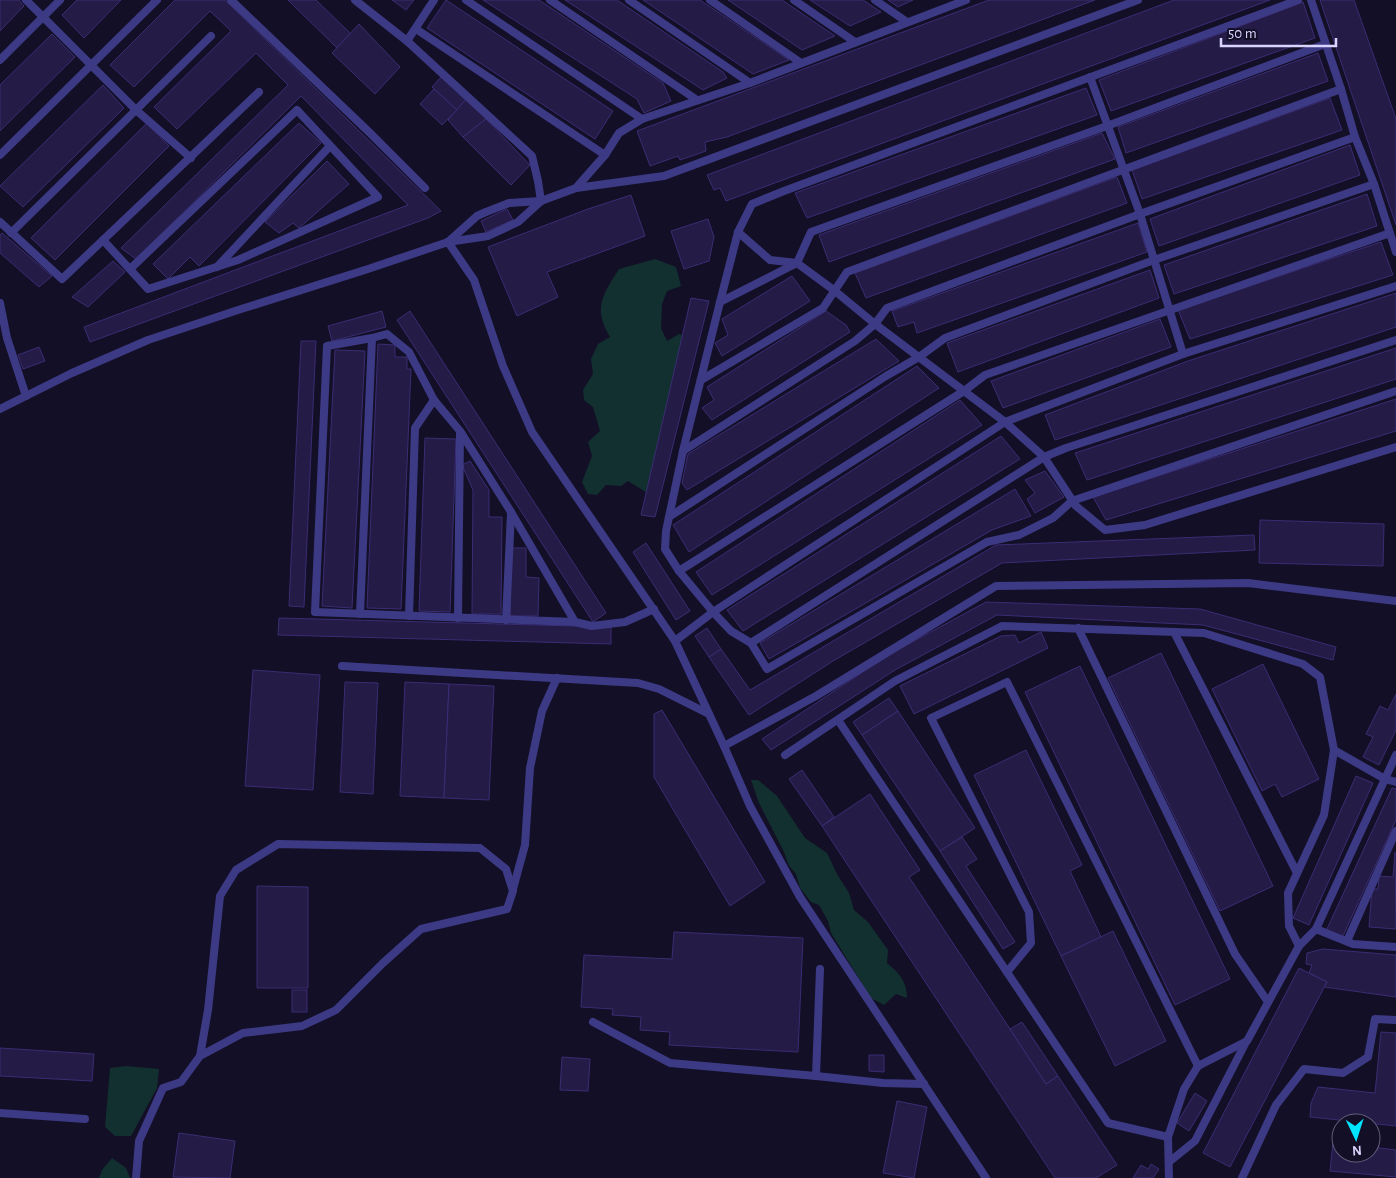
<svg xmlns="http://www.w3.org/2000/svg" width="1396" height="1178" font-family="'Alegreya Sans',sans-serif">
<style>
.green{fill:#12302f}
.building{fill:#241b47;stroke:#3b2d73}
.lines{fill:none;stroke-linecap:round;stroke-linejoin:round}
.lane{stroke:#3d3a85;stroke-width:8}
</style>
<rect width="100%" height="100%" fill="#130f26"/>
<g class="green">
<path d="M 655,259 L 676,267 L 681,286 L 667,291 L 662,304 L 661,328 L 667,341 L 679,334 L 692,338 L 649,494 L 628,481 L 621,486 L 606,485 L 597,495 L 588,494 L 582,482 L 592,456 L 588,442 L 600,431 L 593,407 L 584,400 L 583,390 L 593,374 L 591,359 L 598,344 L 610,337 C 593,308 602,296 619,269 Z"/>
<path d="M 751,780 L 758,780 L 777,796 L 805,838 L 827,853 L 837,874 L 849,893 L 854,910 L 868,922 L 888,950 L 887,963 C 899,973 907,981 907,998 L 896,994 L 884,1005 L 871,998 L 831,933 L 828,921 L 819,905 L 811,902 L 800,888 L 796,874 L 789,866 L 784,852 L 759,803 Z"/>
<polygon points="126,1066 159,1069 157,1088 131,1136 115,1136 105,1127 110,1068"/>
<polygon points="112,1158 126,1168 130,1178 99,1178 102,1170"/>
</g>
<g class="building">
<polygon points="0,0 19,0 24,6 0,31"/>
<polygon points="77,0 121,0 84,38 62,15"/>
<polygon points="175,0 225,0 441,211 428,218 90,342 84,327 408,205 301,96 136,259 121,248 288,85 256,53 177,129 154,107 231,31 210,11 134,87 110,65"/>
<polygon points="288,0 316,0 351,34 337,48"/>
<polygon points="392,0 414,0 406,10"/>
<polygon points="446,0 613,111 595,139 427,28"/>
<polygon points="483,0 539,0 663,83 671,101 644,113 637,99"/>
<polygon points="565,0 617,0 723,72 727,78 703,90"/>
<polygon points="643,0 700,0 789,60 753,74"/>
<polygon points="728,0 782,0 835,36 802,50"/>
<polygon points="810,0 863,0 881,12 850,26"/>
<polygon points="888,0 913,0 898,7"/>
<polygon points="989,0 1095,0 727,137 705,142 706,151 680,160 678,156 650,166 637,131"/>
<polygon points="1174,0 1270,0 726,201 720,188 714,190 707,175"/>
<polygon points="1320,0 1354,0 1396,119 1396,225"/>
<polygon points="1303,2 1315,38 1111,111 1099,80"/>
<polygon points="359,24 400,67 375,94 332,53"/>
<polygon points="52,34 75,57 0,131 0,85"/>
<polygon points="1318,53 1328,81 1126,153 1118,127"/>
<polygon points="441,77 466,99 457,110 432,87"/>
<polygon points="103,85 124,108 23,207 0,186"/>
<polygon points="1086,88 1097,115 807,218 795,193"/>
<polygon points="434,89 457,110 442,125 420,104"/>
<polygon points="1330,98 1342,130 1142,199 1132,170"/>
<polygon points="466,99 486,119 463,137 448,120"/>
<polygon points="486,119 530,165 511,185 463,137"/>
<polygon points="147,123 169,146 55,260 31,238"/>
<polygon points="299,123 321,143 199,266 190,257 168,279 153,264"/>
<polygon points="1102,133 1115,159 829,262 819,235"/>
<polygon points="1350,145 1360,175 1159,246 1150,219"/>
<polygon points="327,161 349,184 299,228 293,223 279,233 265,222"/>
<polygon points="1117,177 1127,203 866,298 855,273"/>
<polygon points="1367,194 1377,226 1174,294 1164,265"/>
<polygon points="631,195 645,236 547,272 558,297 517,316 488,247 588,209"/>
<polygon points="507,209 513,220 486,232 481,221"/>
<polygon points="708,219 714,237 709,261 684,269 671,231"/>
<polygon points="1138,223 1147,252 917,333 914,322 898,327 892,311"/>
<polygon points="2,233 52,276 39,287 0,253 0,235"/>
<polygon points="1381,242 1393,275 1190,339 1178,310"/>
<polygon points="113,261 125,272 88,307 72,297"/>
<polygon points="1150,270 1159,298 958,372 947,343"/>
<polygon points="792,276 810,301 722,356 715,343 728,335 722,319"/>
<polygon points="1396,293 1396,327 1055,440 1045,415 1188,361"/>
<polygon points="691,298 709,301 655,517 641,515"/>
<polygon points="382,311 386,327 332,341 328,326"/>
<polygon points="410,311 606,613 593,622 397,320"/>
<polygon points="826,311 846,325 850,332 712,420 702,408 714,400 707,387"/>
<polygon points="1160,319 1171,347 1003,408 991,381"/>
<polygon points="876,339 899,361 687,490 682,483 688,454"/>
<polygon points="301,341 316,341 304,607 289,606"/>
<polygon points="378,344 395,345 395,357 407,357 407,369 411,369 401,609 367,608"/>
<polygon points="39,347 45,361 23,369 18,355"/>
<polygon points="1396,348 1396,379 1087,480 1075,453"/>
<polygon points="335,350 365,351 352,608 322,606"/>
<polygon points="917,366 939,388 689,552 673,525"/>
<polygon points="1396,399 1396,431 1106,520 1093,497"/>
<polygon points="960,400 982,425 712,595 696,572"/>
<polygon points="1001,436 1020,459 743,631 727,610"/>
<polygon points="425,438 456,439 450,612 419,611"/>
<polygon points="470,461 489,490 489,517 502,517 501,614 472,614 473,490 462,465"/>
<polygon points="1045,471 1064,497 1035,513 1027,499 1035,493 1025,480"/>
<polygon points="1015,489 1031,516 992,530 769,659 760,643"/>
<polygon points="1260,520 1384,524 1383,566 1259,563"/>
<polygon points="1254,535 1255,550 1002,563 833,661 749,715 709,657 721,649 750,690 996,545"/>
<polygon points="646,543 690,611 676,620 633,552"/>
<polygon points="511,548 526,548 526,577 539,578 538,616 510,616"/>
<polygon points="986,602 1200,609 1336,647 1333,660 1203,625 997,615 895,670 771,750 762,739 890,654"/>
<polygon points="279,618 611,627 611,644 278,635"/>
<polygon points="707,628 721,649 709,657 695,636"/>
<polygon points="1041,632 1048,648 914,714 900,686 1001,636 1015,635 1019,643"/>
<polygon points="1161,653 1273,886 1220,911 1108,678"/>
<polygon points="1263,664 1319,779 1282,797 1275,784 1262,791 1212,689"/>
<polygon points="1080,666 1230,979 1175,1005 1025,692"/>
<polygon points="253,670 320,675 313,790 245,786"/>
<polygon points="345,682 378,683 373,794 340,792"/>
<polygon points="405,682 449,684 444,798 400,796"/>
<polygon points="449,684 494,686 489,800 444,798"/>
<polygon points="1396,694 1396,730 1379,765 1363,757 1373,737 1366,734 1380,706 1388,710"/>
<polygon points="889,698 898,711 862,735 853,722"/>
<polygon points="662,710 765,882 730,906 654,777 654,714"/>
<polygon points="898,711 975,828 940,851 862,735"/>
<polygon points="1026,750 1082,865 1070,871 1101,937 1061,956 974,775"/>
<polygon points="802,770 834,817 822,826 789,779"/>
<polygon points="1356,776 1373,783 1309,925 1293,918"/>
<polygon points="1392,788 1396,789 1396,820 1342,938 1326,931"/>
<polygon points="870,794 920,870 909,877 1010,1029 1046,1084 1058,1076 1117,1165 1096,1178 1055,1178 822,826"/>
<polygon points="962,837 977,859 966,866 1015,942 1003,949 940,851"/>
<polygon points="1395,852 1396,929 1369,927 1372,889 1378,889 1379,876 1393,877"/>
<polygon points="257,886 308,887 308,988 257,988"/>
<polygon points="1113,931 1166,1041 1115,1066 1061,956"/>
<polygon points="674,932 803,938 798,1052 669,1045 670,1032 640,1030 641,1017 612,1015 613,1009 581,1007 584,955 672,959"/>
<polygon points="1323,949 1396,955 1396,997 1324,987 1327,982 1309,973 1312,965 1306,964 1307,953"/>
<polygon points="1299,968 1327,982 1230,1167 1203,1153"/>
<rect x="292" y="990" width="15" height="22"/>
<polygon points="1022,1022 1058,1076 1046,1084 1010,1029"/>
<polygon points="1381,1032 1396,1033 1396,1126 1310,1117 1311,1103 1318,1087 1375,1093"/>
<polygon points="0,1048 94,1054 92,1081 0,1076"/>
<polygon points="869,1055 884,1055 884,1072 869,1071"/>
<polygon points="562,1057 590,1059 588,1091 560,1090"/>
<polygon points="1195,1093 1207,1101 1189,1131 1177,1123"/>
<polygon points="897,1101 927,1107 914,1178 883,1173"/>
<polygon points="179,1133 235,1141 230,1178 173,1177"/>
<polygon points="1333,1143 1341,1144 1341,1153 1371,1153 1371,1147 1396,1150 1396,1177 1330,1171"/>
<polygon points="1151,1164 1159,1169 1153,1178 1133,1178 1141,1165 1148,1169"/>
</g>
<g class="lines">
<g class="lane">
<polyline points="26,0 136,110 191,158"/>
<polyline points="231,0 370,133 425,188"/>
<polyline points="355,0 407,41"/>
<polyline points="434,0 407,41 532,156 538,181 541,201"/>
<polyline points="466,0 642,119"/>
<polyline points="550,0 697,100"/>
<polyline points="629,0 750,83"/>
<polyline points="710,0 801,63"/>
<polyline points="794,0 855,42"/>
<polyline points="875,0 907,22"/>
<polyline points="1298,0 784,191 752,204 738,232 720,302 683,451 666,531 665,549 679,571 713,612 731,631 751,643 767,669 987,542 1019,535 1053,518 1072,501 1396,391"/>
<polyline points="1311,0 1341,89 1355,137 1374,184 1396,252"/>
<polyline points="416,29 605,155"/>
<polyline points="0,60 60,0"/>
<polyline points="1090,77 1140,214 1183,354"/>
<polyline points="0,155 157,0"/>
<polyline points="576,188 664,176 1138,0"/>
<polyline points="0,222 62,279 259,92"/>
<polyline points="738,232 770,260 797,263 835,291 875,324 1005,422 1044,457 1076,506 1105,530 1145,525 1396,447"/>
<polyline points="11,233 211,36"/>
<polyline points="103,240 148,289 238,260 378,197 297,110 130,269"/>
<polyline points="448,242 477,216 486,212 509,203 541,201 576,188 605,155 619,133 642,119 750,83 966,0"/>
<polyline points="448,242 488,236 518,222 541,201"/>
<polyline points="217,267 330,146"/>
<polyline points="720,302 797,263 811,232 1107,126 1325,44"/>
<polyline points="0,303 7,338 26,396"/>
<polyline points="701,380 823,308 847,272 1341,89"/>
<polyline points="0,409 72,373 148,340 238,310 368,269 448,242 474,280 503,366 532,432 675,641 724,746 750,806 800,897 986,1178"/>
<polyline points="683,451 855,341 875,324 887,308 1140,214 1355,137"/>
<polyline points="669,517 886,376 919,357 945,338 1154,260 1374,184"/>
<polyline points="679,571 964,391 985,375 1390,233"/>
<polyline points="360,614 372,338"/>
<polyline points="409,616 415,428 434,400"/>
<polyline points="458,618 460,433"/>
<polyline points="506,620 511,513"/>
<polyline points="575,622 511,512 460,431 434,400 409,352 387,334 372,338 327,346 315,612 575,622 592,626 625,622 654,609"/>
<polyline points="1078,628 1235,954 1268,1002"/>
<polyline points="1174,632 1297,873"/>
<polyline points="675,641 713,612 1005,422 1183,354 1396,286"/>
<polyline points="751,643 1044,457 1066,448 1396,340"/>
<polyline points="342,666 638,683 659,689 709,714"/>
<polyline points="838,720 1108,1123 1168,1137"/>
<polyline points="724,746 816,696 996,586 1248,583 1396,601"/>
<polyline points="1334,750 1385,779 1396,782"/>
<polyline points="785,755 895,681 1002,626 1204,633 1303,664 1320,677 1334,750 1324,815 1288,893 1289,926 1299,946"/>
<polyline points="513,889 525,845 530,768 542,711 557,678"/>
<polyline points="1316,929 1353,944 1396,947"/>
<polyline points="1347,941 1396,831"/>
<polyline points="1007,972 1031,943 1029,912 931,718 1007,682 1198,1066"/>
<polyline points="593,1022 670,1063 816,1076 883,1083 924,1084"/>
<polyline points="816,1076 820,969"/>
<polyline points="0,1113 85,1119"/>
<polyline points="1169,1162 1195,1141 1246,1042"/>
<polyline points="136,1178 139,1141 163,1088 181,1082 200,1056 208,1010 220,896 236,870 278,844 480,848 506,869 513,891 507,909 421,929 383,963 336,1010 302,1026 243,1033 200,1056"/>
<polyline points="1169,1178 1168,1137 1184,1089 1198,1066 1247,1041 1299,946 1316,929 1396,755"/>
<polyline points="1242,1178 1276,1105 1304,1069 1343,1073 1368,1057 1375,1019 1396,1020"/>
</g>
</g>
<g transform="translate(1356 1138) rotate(176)"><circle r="24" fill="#130f26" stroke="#625e7d"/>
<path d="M0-4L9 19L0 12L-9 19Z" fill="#00e5ff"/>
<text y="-8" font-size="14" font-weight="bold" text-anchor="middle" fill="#d9d4ff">N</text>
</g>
<path d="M1221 38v8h115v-8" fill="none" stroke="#d9d4ff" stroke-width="2.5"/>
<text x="1228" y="38" font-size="15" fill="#d9d4ff" stroke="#130f26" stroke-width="4" paint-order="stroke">50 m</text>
</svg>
